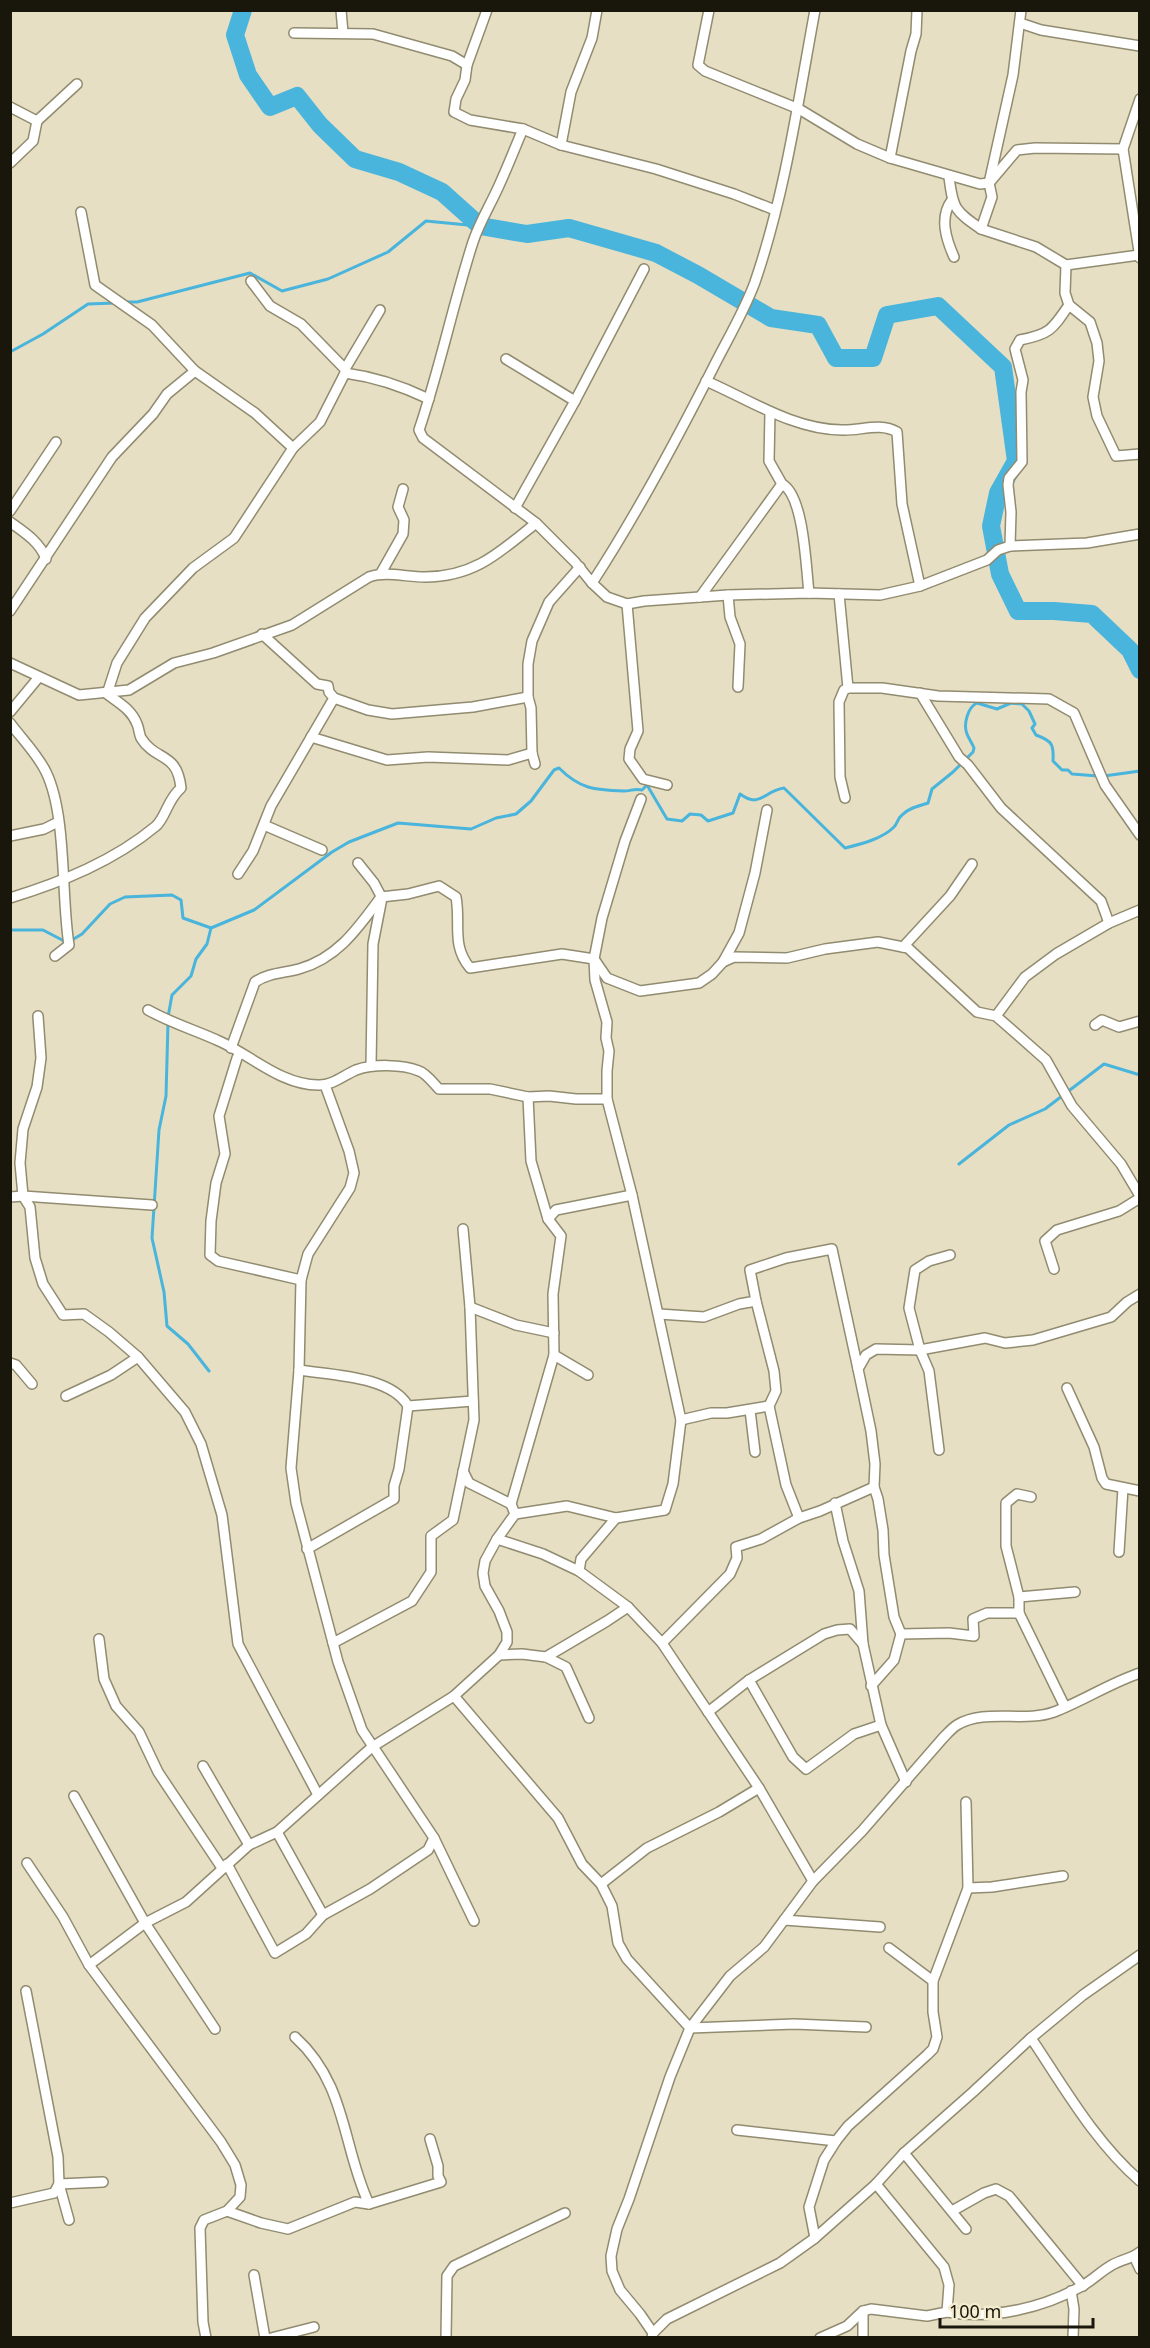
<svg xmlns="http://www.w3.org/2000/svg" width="1150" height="2348" font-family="'Noto Sans',sans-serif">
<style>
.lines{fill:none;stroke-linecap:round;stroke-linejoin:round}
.stream{stroke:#49b4dc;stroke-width:3}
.river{stroke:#49b4dc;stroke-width:18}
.street-casing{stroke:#918b70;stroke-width:12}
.street{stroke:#fff;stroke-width:9}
</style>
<rect width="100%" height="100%" fill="#e6dfc3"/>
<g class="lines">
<g class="stream">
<polyline points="124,302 137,302 250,273 282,291 328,279 388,252 426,221 478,226"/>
<polyline points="10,352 43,334 88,304 115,303"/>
<polyline points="1104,776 1140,771"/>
<polyline points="10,930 43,930 66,942"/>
<path d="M 72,940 L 82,934 L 110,904 L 125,897 L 172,895 L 181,900 L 183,918 L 211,928 L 254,910 L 332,852 L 349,842 L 398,823 L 471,829 L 496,818 L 516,814 L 531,801 L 554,770 L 559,768 C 580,789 594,790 624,791 C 631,791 635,788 642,790 L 647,785 L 667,819 L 682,821 L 690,814 L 701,815 L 708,821 L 733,813 L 740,794 C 761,809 763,791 784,788 L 845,848 C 861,844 882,839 894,827 C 897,824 898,818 902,815 C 908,808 919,806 928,803 L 932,789 L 953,772 L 973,752 L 974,748 C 972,743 969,739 967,734 C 963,724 968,707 977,703 L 997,709 L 1011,703 L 1022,704 L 1029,711 L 1035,724 L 1032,728 L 1036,735 C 1052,741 1054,744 1053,761 L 1062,770 L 1068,770 L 1072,774 L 1098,776"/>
<polyline points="168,1017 172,995 191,976 196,959 207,944 211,928"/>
<polyline points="168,1023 166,1096 159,1130 152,1238 164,1292 167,1326 188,1344 209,1371"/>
<polyline points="959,1164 1009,1125 1045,1109 1104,1064 1140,1075"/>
</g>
<polyline class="river" points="243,10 235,35 248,75 270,107 297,96 320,125 355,159 399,172 442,192 480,226 527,234 569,228 656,253 698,275 771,318 818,325 836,358 873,358 887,315 938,306 1003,367 1016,461 998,493 991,526 1000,574 1018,611 1054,611 1092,614 1130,650 1140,670"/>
<defs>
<g id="street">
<polyline points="341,10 343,33"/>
<polyline points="487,10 467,65 465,80 456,99 454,112 470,120 523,129 561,145 656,169 734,194 775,210"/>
<polyline points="709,10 698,65 705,71 799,109 857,144 890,158 980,184 989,183 1017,150 1035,148 1123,149"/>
<polyline points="1021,10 1013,75 989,183 992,197 981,229 1036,247 1066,265 1139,255"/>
<polyline points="1020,23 1041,30 1140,46"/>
<polyline points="294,33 373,34 452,56 467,65"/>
<polyline points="1140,99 1123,149 1140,258"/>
<polyline points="10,107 37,121 33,141 10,163"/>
<polyline points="37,121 77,84"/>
<path d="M 523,129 C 514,150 506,171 496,192 C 488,209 479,224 473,242 C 453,304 440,368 419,430 L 423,438 L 536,523"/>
<polyline points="561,145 571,92 592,38 597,10"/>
<polyline points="890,158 911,51 916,34 917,10"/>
<path d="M 949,177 C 953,209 955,211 981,229"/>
<path d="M 952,200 C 939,217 946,239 954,257"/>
<polyline points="81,212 95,285 152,325 195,371 255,413 293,448"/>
<polyline points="1066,265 1065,293 1069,305 1090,322 1097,343 1099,361 1093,397 1097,416 1116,456 1140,454"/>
<polyline points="506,359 575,401"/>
<polyline points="345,369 380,310"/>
<path d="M 345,373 C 375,377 402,386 429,399"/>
<path d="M 706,381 C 748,399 794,430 842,430 C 860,431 880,422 897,432 L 902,504 L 920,586"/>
<path d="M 782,484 C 804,495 806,568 809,593"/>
<polyline points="515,508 575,401 644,269"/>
<polyline points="10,511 56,442"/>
<path d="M 10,522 C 24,532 40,542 46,559"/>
<path d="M 1010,546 L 1011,512 L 1008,485 L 1009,478 L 1022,462 L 1021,392 L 1023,380 L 1015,349 L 1020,340 C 1050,334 1052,330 1069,305"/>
<polyline points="381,573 403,534 404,520 398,507 403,489"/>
<polyline points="592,583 607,597 627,604 644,601 728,595 809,593 880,595 920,586 987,560 998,550 1010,546 1087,543 1140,534"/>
<polyline points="839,594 848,688 844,690 839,702 840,777 845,798"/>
<polyline points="728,595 730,617 740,644 738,687"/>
<polyline points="700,597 782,484 769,461 770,412"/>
<polyline points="627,604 638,731 630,749 629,759 643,779 667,785"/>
<polyline points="10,611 112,457 153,414 167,394 195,371"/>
<path d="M 10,663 L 79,695 L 129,690 L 174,663 L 213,653 L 292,625 L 369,577 C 386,571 406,577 425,577 C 474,577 499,553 536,523 L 575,562 L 592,583 C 637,514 676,441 713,368 C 727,340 744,312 755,282 C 785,194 798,102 815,10"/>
<polyline points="848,688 882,688 938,696 1049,699 1074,713 1105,785 1140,835"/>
<polyline points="920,693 959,757 968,765 1001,808 1101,901 1109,923"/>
<polyline points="334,698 368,710 392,714 473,707 528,697"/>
<polyline points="10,712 39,677"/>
<path d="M 10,723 C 22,739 38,755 46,772 C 67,815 61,896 69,945 L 55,956"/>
<polyline points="311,737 387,760 428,757 508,760 532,753"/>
<polyline points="535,764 532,753 531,708 528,697 528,664 532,641 549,602 580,567"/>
<polyline points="264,825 322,850"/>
<polyline points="10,836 44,829 58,822"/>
<polyline points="358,863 374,883 382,898 373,944 371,1066"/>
<polyline points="238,874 253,851 271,806 334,698 329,692 328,686 317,684 262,634"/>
<path d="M 10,898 C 62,882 114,861 156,826 C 166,817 167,800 181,788 C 177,751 156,762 141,738 C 139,734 139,728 137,724 C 131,709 119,703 107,694 L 117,663 L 145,618 L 193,568 L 234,538 L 293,448 L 320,422 L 345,373 L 345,369 L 301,324 L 270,306 L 251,281"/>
<polyline points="903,947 950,896 972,864"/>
<polyline points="723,962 739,933 755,873 767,810"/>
<path d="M 148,1010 C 171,1023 195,1030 219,1041 C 251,1055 281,1085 318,1085 C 332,1086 344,1075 356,1070 C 373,1064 402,1064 419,1071 C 426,1073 434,1084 439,1089 L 490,1089 L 528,1097 L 549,1096 L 576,1099 L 607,1099"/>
<polyline points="38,1016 41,1058 37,1087 23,1129 20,1163 23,1196 30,1207 35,1258 43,1284 63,1315 84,1314 109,1332 138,1357 185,1412 201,1444 222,1515 238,1644 318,1795"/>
<polyline points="996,1016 1025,977 1056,954 1109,923 1140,910"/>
<polyline points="1095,1025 1102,1020 1119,1027 1140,1021"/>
<path d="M 231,1048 L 255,982 C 268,973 284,973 299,969 C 338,958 358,928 381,897 L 408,894 L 439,886 L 456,897 C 461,924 451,945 470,968 L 562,954 L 594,959 L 607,978 L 640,991 L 699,983 L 712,974 L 723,962 L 734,957 L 787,958 L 825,949 L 878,942 L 908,948 L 977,1012 L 996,1016 L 1046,1060 L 1072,1106 L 1121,1164 L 1140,1196"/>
<polyline points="240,1053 237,1058 219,1116 225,1154 216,1183 211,1221 210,1255 218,1261 301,1280"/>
<polyline points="325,1085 349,1151 354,1173 350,1188 308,1254 301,1280 299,1370 291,1468 296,1503 338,1662 362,1730 434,1838 474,1921"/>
<polyline points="10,1197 23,1196 152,1205"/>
<polyline points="548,1219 556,1210 632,1195"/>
<polyline points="1054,1269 1045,1241 1057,1230 1119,1211 1140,1198"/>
<polyline points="756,1301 774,1371 776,1391 769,1406 786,1485 799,1518 820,1511 874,1487"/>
<polyline points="470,1307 516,1325 554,1333"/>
<polyline points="659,1314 704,1317 739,1304 756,1301 750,1270 786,1258 832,1249 858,1369"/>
<polyline points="554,1355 588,1375"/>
<polyline points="10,1363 16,1365 32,1384"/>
<path d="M 299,1370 C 331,1375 391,1376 408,1406 L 473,1401"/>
<polyline points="1067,1388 1094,1447 1102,1478 1106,1484 1140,1491"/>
<polyline points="66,1396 111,1375 138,1357"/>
<polyline points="750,1410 755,1452"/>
<polyline points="681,1420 711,1413 727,1413 769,1406"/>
<polyline points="939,1450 929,1371 920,1350 909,1308 915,1270 929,1261 950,1255"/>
<polyline points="463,1471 469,1483 511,1504"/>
<polyline points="835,1503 843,1541 859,1591 863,1644 881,1725 906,1782"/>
<polyline points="515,1514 567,1506 616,1518 665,1510 673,1484 681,1420 632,1195 607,1099 607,1071 609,1051 606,1038 607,1022 595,980 594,959 602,918 625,841 641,799"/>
<polyline points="616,1518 581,1559 579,1571 628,1607 662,1643 759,1788 813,1881"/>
<polyline points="497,1539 543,1554 579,1571"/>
<polyline points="307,1549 394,1499 394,1486 399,1469 408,1406"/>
<polyline points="1119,1552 1123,1488"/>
<polyline points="1019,1597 1075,1592"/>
<polyline points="1019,1613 1019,1597 1006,1546 1006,1503 1017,1494 1031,1497"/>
<polyline points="901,1634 894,1617 884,1555 883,1530 878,1499 874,1487 875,1464 871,1431 858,1369 866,1355 876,1349 920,1350 985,1338 1005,1343 1033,1340 1111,1317 1127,1302 1140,1294"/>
<polyline points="99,1639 104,1679 116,1706 139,1732 158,1772 222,1868"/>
<polyline points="333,1643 412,1601 431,1572 431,1536 453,1520 474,1420 470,1307 463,1229"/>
<polyline points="662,1643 730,1574 737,1558 736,1547 761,1539 799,1518"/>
<polyline points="499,1655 522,1654 546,1657 607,1621 628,1607"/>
<polyline points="546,1657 566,1667 589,1718"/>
<polyline points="749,1680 793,1757 806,1769 854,1734 881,1725"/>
<polyline points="871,1686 894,1660 901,1634 949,1633 974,1636 973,1619 987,1613 1019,1613 1065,1707"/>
<polyline points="454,1696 558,1818 582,1864 601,1884 612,1906 618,1943 627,1959 690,2028 794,2024 866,2027"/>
<polyline points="708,1712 749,1680 824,1634 837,1630 850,1629 863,1644"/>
<polyline points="203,1766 249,1845"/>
<polyline points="74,1796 145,1923 215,2029"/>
<polyline points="277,1832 323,1915"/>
<polyline points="27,1863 63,1917 89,1965 221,2142 235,2165 241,2185 240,2197 227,2211 204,2220 200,2228 203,2322 206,2338"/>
<polyline points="227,1864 275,1953 306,1934 323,1915 370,1889 428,1850 434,1838"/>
<polyline points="601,1884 647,1848 719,1812 759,1788"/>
<polyline points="968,1888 992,1887 1063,1876"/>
<polyline points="784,1920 880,1927"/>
<polyline points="889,1948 933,1981"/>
<polyline points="89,1965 145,1923 186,1902 249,1845 277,1832 372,1747 454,1696 499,1655 507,1642 507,1632 499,1611 485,1586 483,1573 485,1561 497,1539 515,1514 511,1504 554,1355 553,1294 561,1236 548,1219 531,1161 528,1097"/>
<polyline points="26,1991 58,2157 59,2184 69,2220"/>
<path d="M 295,2037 C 347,2084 342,2146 369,2204"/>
<path d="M 1031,2038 C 1064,2087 1094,2141 1140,2181"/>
<polyline points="737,2130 836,2141"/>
<polyline points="904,2153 966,2229"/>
<polyline points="59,2184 103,2182"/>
<polyline points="10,2203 54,2193 59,2184"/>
<polyline points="227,2211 261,2223 288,2229 355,2202 369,2204 441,2182 438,2176 438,2166 430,2139"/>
<polyline points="952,2211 984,2193 996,2189 1009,2196 1083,2286"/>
<polyline points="815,2238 809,2207 824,2160 836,2141 848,2126 927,2055 933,2049 937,2037 933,2012 933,1981 968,1888 966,1802"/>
<polyline points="1140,2252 1134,2256 1140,2269"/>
<polyline points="254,2275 265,2338"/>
<polyline points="1071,2291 1074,2309 1073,2338"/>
<polyline points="863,2311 863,2338"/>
<path d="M 947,2312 C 991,2320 1043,2308 1082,2286 C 1093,2280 1101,2271 1112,2265 C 1119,2261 1127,2259 1134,2256"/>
<polyline points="653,2333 667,2319 780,2263 815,2238 876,2184 904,2153 973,2092 1031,2038 1083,1995 1140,1955"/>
<polyline points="271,2338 314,2327"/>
<polyline points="446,2338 447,2276 454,2266 565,2213"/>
<path d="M 652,2338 L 653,2333 L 640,2314 L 620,2290 L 612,2271 L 611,2256 L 617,2229 L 629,2199 L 670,2077 L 690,2028 L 730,1976 L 764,1947 L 813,1881 L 862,1831 L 943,1738 C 947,1734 952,1728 957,1725 C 985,1708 1024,1723 1054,1712 C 1083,1701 1110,1683 1140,1673"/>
<polyline points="820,2338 847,2326 863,2311 871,2309 927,2316 947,2312 949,2285 944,2267 876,2184"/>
</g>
</defs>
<use href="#street" class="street-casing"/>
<use href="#street" class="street"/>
</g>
<rect width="1150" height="2348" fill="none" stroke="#19170c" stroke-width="24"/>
<path d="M940 2318v9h153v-9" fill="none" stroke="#19170c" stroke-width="3"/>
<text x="949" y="2318" font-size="18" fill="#19170c" stroke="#f4eccf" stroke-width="4.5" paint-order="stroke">100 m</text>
</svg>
